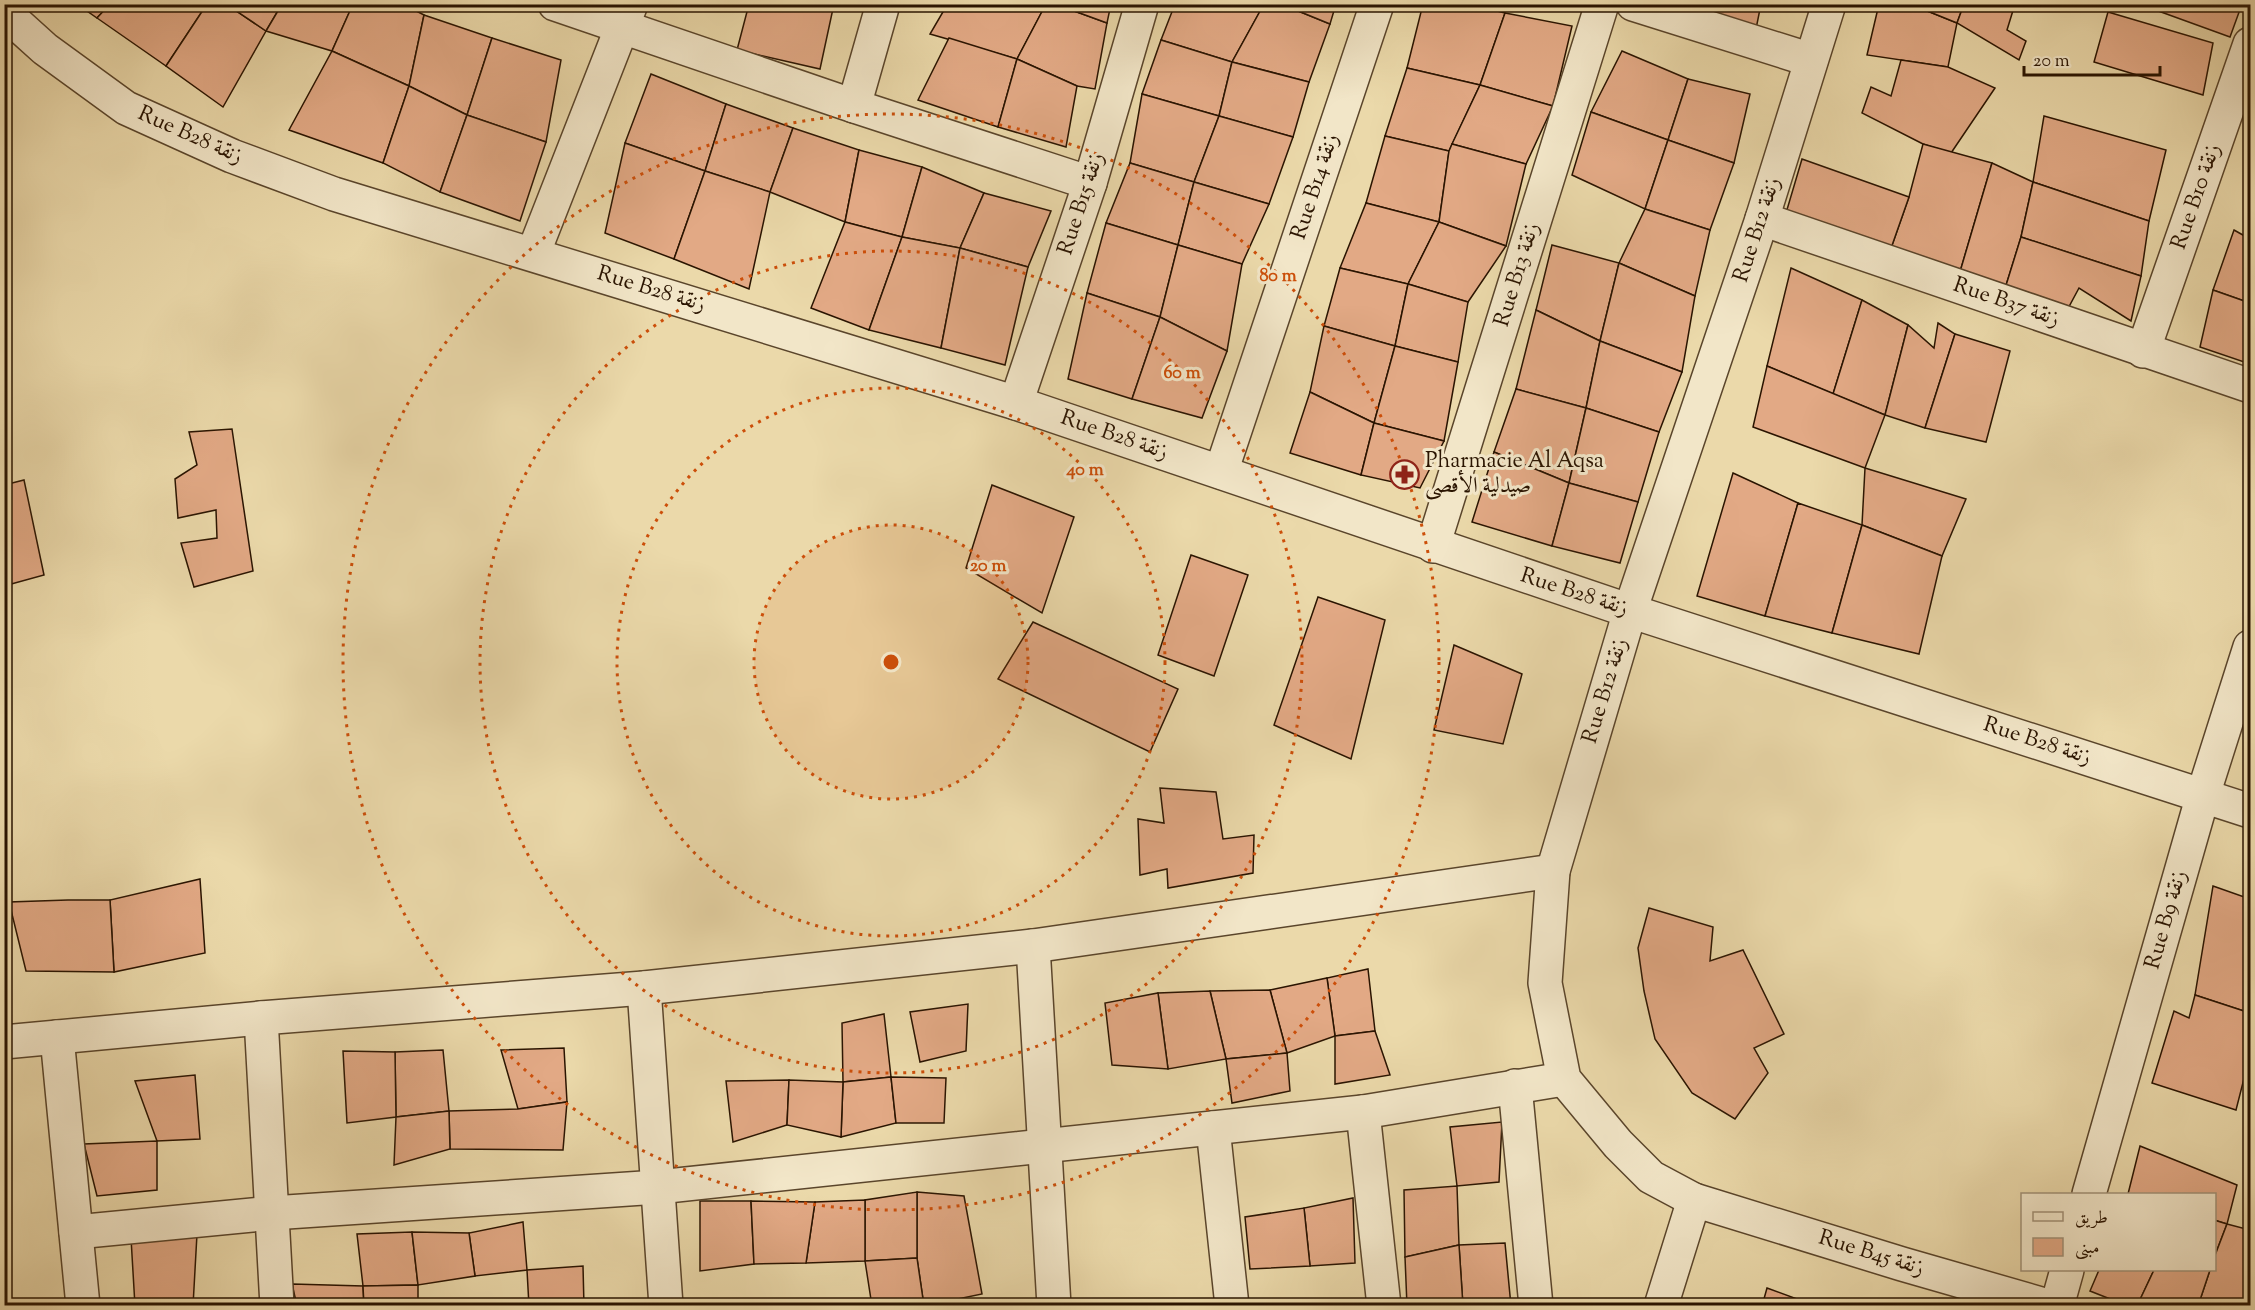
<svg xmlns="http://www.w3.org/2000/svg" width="2255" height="1310" font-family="'Sorts Mill Goudy',Amiri,serif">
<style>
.building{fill:#e2a985;stroke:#2a1401;stroke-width:1.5}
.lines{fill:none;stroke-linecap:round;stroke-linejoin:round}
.minor-casing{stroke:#5a452b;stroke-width:36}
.minor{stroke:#f2e6c8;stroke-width:33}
.ring{fill:none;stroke:#cc4f0a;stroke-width:3;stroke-dasharray:3 6}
.labels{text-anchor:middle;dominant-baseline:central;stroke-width:6;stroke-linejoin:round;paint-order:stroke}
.street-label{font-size:22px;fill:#2a1401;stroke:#f2e6c8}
.poi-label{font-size:22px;fill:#2a1401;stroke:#f2e6c8;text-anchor:start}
.centre{fill:#cc4f0a;stroke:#f2e6c8;stroke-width:3}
.ring-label{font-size:18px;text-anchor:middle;font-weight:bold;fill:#cc4f0a;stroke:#f2e6c8;stroke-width:6;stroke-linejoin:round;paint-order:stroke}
</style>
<rect width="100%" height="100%" fill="#ebd9aa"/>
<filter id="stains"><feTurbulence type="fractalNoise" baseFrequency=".00333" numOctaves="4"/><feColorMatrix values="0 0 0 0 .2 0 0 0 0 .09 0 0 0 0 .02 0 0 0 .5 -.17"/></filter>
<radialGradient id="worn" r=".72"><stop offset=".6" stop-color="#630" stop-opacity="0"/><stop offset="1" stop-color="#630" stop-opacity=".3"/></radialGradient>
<g class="building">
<polygon points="77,4 110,4 97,18"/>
<polygon points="110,4 207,4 166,66 97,18"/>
<polygon points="207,4 226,4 266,31 223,107 166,66"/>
<polygon points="226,4 282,4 266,31"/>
<polygon points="282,4 353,4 332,51 266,31"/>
<polygon points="353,4 403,4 424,15 409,86 332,51"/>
<polygon points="749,4 834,4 820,69 737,50"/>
<polygon points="945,4 1046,4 1017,59 930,34 947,5"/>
<polygon points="1046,4 1055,4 1107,23 1095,89 1077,86 1017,59"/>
<polygon points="1055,4 1111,4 1107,23"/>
<polygon points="1175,4 1264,4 1232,62 1161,40"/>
<polygon points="1264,4 1281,4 1330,24 1309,82 1232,62"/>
<polygon points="1281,4 1336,4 1330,24"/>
<polygon points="1423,4 1470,4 1505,13 1480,85 1407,68"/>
<polygon points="1717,4 1761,4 1754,39 1711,23"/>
<polygon points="1879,4 1910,4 1957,23 1948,67 1867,55"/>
<polygon points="1910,4 1964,4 1957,23"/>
<polygon points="1964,4 2015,4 2007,30 2026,41 2019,60 1957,23"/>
<polygon points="2139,4 2242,4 2230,37"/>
<polygon points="2108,12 2213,43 2203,95 2094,62"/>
<polygon points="1505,13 1572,26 1553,106 1480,85"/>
<polygon points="424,15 492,38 467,115 409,86"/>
<polygon points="492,38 561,60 546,142 467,115"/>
<polygon points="949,38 1017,59 998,127 918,100"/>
<polygon points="1161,40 1232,62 1219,116 1142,94"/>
<polygon points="332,51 409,86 383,163 289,130"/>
<polygon points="1622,51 1688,79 1668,140 1591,112"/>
<polygon points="1017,59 1077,86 1066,147 998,127"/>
<polygon points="1901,60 1948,67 1995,88 1951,153 1923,144 1862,113 1871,87 1891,96"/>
<polygon points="1232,62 1309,82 1293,137 1219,116"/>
<polygon points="1407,68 1480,85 1449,151 1385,136"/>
<polygon points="651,74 726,104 705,171 625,143"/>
<polygon points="1688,79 1750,94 1734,163 1668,140"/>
<polygon points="1480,85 1553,106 1526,164 1452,144"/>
<polygon points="409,86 467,115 440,192 383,163"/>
<polygon points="1142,94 1219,116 1194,182 1130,163"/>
<polygon points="726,104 793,128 770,192 705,171"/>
<polygon points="1591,112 1668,140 1645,209 1572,175"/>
<polygon points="467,115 546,142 520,221 440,192"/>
<polygon points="1219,116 1293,137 1269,204 1194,182"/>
<polygon points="2044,116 2166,150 2149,221 2033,182"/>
<polygon points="793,128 859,150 845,222 770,192"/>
<polygon points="1385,136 1449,151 1439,222 1366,203"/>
<polygon points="1668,140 1734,163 1710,230 1645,209"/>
<polygon points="625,143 705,171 674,259 605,233"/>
<polygon points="1452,144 1526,164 1506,246 1439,222 1449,151"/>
<polygon points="1923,144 1992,163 1957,282 1889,254 1909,197"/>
<polygon points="859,150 922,167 902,237 845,222"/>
<polygon points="1802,159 1909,197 1889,254 1786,213"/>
<polygon points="1130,163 1194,182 1178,245 1106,223"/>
<polygon points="1992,163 2033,182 2021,237 2003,295 1957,282"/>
<polygon points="922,167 984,193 960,248 902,237"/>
<polygon points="705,171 770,192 749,289 674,259"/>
<polygon points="1194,182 1269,204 1242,264 1178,245"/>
<polygon points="2033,182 2149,221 2141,276 2021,237"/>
<polygon points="984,193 1051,211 1028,267 960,248"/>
<polygon points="1366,203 1439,222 1408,284 1340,268"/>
<polygon points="1645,209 1710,230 1695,296 1619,263"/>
<polygon points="845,222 902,237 869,330 811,308"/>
<polygon points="1439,222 1506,246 1468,302 1408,284"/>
<polygon points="1106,223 1178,245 1160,317 1087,293"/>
<polygon points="2234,230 2250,239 2250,303 2213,290"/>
<polygon points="902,237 960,248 941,348 869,330"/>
<polygon points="2021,237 2141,276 2131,321 2079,288 2065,314 2003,295"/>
<polygon points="1178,245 1242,264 1227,351 1160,317"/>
<polygon points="1552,245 1619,263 1600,341 1536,310"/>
<polygon points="960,248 1028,267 1005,365 941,348"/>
<polygon points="1619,263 1695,296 1682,372 1600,341"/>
<polygon points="1340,268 1408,284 1395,346 1324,326"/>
<polygon points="1791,268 1862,300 1833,394 1767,366"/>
<polygon points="1408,284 1468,302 1458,362 1395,346"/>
<polygon points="2213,290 2250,303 2250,364 2200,347"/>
<polygon points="1087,293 1160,317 1132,399 1068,379"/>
<polygon points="1862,300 1908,325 1885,415 1833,394"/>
<polygon points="1536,310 1600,341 1586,408 1516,389"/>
<polygon points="1160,317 1227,351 1202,418 1132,399"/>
<polygon points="1938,323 1955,334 1925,428 1885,415 1908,325 1934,348"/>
<polygon points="1324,326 1395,346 1374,423 1310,392"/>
<polygon points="1955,334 2010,351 1986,442 1925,428"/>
<polygon points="1600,341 1682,372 1659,432 1586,408"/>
<polygon points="1395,346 1458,362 1444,441 1374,423"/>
<polygon points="1767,366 1885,415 1865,468 1753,427"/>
<polygon points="1516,389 1586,408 1569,483 1494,452"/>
<polygon points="1310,392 1374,423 1361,475 1290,453"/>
<polygon points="1586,408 1659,432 1638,502 1569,483"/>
<polygon points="1374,423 1444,441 1420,488 1361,475"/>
<polygon points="232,429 253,571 194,587 181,543 217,538 216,510 178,518 175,479 197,465 189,432"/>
<polygon points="1494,452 1569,483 1552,546 1472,522"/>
<polygon points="1865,468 1966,499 1942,556 1862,525"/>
<polygon points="1733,473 1798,503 1765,616 1697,596"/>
<polygon points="24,480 44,575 4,586 4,485"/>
<polygon points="1569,483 1638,502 1620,563 1552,546"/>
<polygon points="992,485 1074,517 1042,613 966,568"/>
<polygon points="1798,503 1862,525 1832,633 1765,616"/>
<polygon points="1862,525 1942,556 1919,654 1832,633"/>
<polygon points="1191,555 1248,575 1214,676 1158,655"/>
<polygon points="1318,597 1385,620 1351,759 1274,725"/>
<polygon points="1033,622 1178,689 1150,752 998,679"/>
<polygon points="1454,645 1522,674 1503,744 1434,730"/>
<polygon points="1160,788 1216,792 1223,839 1254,835 1253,873 1168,888 1167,869 1140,875 1138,819 1164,823"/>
<polygon points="200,879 205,953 114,972 110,900"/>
<polygon points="4,883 13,918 4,920"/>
<polygon points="2213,886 2250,899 2250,1013 2195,995"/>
<polygon points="68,900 110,900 114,972 26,971 9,902"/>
<polygon points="1649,908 1713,927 1710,961 1743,950 1784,1034 1754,1048 1768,1073 1735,1119 1692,1093 1655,1039 1644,991 1638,948"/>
<polygon points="1368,969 1375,1031 1335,1036 1327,978"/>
<polygon points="1327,978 1335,1036 1287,1053 1270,990"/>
<polygon points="1270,990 1287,1053 1226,1059 1210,991"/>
<polygon points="1210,991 1226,1059 1168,1069 1158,993"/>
<polygon points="1158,993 1168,1069 1112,1065 1105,1003"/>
<polygon points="2195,995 2250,1013 2250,1055 2236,1110 2152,1083 2174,1011 2189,1018"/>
<polygon points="968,1004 966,1051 920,1062 910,1012"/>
<polygon points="884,1014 891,1077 843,1082 842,1023"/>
<polygon points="1375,1031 1390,1075 1335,1084 1335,1036"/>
<polygon points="564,1048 567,1102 518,1109 501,1050"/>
<polygon points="443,1050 449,1111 396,1117 395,1052"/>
<polygon points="343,1051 395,1052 396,1117 347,1123"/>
<polygon points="1287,1053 1290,1091 1232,1103 1226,1059"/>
<polygon points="195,1075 200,1139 157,1141 135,1081"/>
<polygon points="891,1077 896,1123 841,1137 843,1082"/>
<polygon points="891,1077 946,1078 944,1123 896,1123"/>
<polygon points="789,1080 787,1125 733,1142 726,1081"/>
<polygon points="789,1080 843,1082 841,1137 787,1125"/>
<polygon points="567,1102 563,1150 450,1149 449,1111 518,1109"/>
<polygon points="449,1111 450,1149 394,1165 396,1117"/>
<polygon points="1502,1122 1499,1182 1457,1186 1450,1127"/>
<polygon points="157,1141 157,1190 97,1196 84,1144"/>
<polygon points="2140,1146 2237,1185 2227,1224 2214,1220 2214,1194 2128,1194"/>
<polygon points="1457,1186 1459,1245 1405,1257 1404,1190"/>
<polygon points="917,1192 964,1196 982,1294 924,1306 917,1258"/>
<polygon points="917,1192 917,1258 865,1261 865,1200"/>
<polygon points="1353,1198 1355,1263 1310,1266 1304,1208"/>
<polygon points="865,1200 865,1261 806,1263 815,1202"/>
<polygon points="700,1201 751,1201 754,1264 700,1271"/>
<polygon points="751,1201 815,1202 806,1263 754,1264"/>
<polygon points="1304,1208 1310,1266 1250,1269 1245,1217"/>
<polygon points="2214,1220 2227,1224 2214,1258"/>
<polygon points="523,1222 527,1270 475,1276 469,1233"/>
<polygon points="2227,1224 2250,1230 2250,1306 2198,1306 2210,1270 2214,1270 2214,1258"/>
<polygon points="412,1232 418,1285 363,1286 357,1234"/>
<polygon points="412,1232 469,1233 475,1276 418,1285"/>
<polygon points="197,1234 193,1306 135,1306 131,1238"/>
<polygon points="1505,1243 1511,1306 1463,1306 1459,1245"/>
<polygon points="1459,1245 1463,1306 1407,1306 1405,1257"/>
<polygon points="917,1258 924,1306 872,1306 865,1261"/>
<polygon points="583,1266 584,1306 529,1306 527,1270"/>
<polygon points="2099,1270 2154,1270 2137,1306 2128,1306 2090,1291"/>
<polygon points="2154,1270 2210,1270 2198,1306 2137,1306"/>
<polygon points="292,1284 363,1286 364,1306 297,1306"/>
<polygon points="418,1285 418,1306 364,1306 363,1286"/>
<polygon points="1767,1288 1816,1306 1762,1306"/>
</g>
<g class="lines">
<defs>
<g id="minor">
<polyline points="555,4 854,106 1090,183"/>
<polyline points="1633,4 1811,60"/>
<polyline points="1829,4 1762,219 1630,611 1553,871 1545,983 1564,1079 1618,1144 1651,1177 1694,1200 1902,1264 2048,1306"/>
<polyline points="4,12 45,49 126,108 232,156 334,194 1016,403 1630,611 2250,811"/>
<polyline points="854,106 883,4"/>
<polyline points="1762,219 2250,386"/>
<polyline points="533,254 631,4"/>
<polyline points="2143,351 2250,44"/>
<polyline points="1016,403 1090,183 1142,4"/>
<polyline points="1221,472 1377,4"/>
<polyline points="1433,546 1602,4"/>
<polyline points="1033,946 1054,1306"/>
<polyline points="644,988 666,1306"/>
<polyline points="261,1018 277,1306"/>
<polyline points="57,1037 83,1306"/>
<polyline points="4,1042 261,1018 644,988 1033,946 1553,871"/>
<polyline points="1515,1086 1536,1306"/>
<polyline points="1363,1112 1384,1306"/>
<polyline points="1213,1128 1232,1306"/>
<polyline points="2089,1194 2203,795 2250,647"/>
<polyline points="76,1232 272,1213 658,1187 1363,1112 1564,1079"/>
<polyline points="1661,1306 1694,1200"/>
<polyline points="2057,1306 2067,1270"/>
</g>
</defs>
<use href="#minor" class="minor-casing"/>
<use href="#minor" class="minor"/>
</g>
<circle cx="891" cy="662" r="137" fill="#cc4f0a" fill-opacity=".12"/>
<g class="ring">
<circle cx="891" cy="662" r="137"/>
<circle cx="891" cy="662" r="274"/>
<circle cx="891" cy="662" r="411"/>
<circle cx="891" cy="662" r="548"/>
</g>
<defs>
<symbol id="pharmacy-ring" viewBox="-11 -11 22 22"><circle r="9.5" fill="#f2e6c8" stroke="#8f2418" stroke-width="1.5"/><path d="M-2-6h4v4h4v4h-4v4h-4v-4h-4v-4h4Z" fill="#8f2418"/></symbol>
</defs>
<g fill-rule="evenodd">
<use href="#pharmacy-ring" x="1388" y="458" width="33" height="33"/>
</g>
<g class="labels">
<g class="street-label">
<text transform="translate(190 136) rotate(24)">Rue B28 زنقة</text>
<text transform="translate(1316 187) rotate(-72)">Rue B14 زنقة</text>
<text transform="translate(2197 197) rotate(-71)">Rue B10 زنقة</text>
<text transform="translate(1082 204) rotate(-72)">Rue B15 زنقة</text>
<text transform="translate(1758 230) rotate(-72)">Rue B12 زنقة</text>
<text transform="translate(1518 275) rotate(-73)">Rue B13 زنقة</text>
<text transform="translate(651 290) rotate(17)">Rue B28 زنقة</text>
<text transform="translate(2006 303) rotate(19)">Rue B37 زنقة</text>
<text transform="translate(1114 436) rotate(19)">Rue B28 زنقة</text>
<text transform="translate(1574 593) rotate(18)">Rue B28 زنقة</text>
<text transform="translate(1606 691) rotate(-73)">Rue B12 زنقة</text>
<text transform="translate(2037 742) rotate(18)">Rue B28 زنقة</text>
<text transform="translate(2167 920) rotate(-74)">Rue B9 زنقة</text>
<text transform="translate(1871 1254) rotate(17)">Rue B45 زنقة</text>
</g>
<g class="poi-label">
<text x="1425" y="462">Pharmacie Al Aqsa<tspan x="1425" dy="25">صيدلية الأقصى</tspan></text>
</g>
</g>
<circle cx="891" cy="662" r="9" class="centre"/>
<g class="ring-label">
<text x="1278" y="281">80 m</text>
<text x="1182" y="378">60 m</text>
<text x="1085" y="475">40 m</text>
<text x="988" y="571">20 m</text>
</g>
<rect width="2255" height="1310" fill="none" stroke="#ebd9aa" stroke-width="24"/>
<rect x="6" y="6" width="2243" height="1298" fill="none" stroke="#2a1401" stroke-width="3"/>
<rect x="12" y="12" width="2231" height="1286" fill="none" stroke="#2a1401" stroke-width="1.5"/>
<rect x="2021" y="1193" width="195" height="78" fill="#f2e6c8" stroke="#a29278" stroke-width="1.5"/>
<rect x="2033" y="1212" width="30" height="9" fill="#f2e6c8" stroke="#a29278" stroke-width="1.5"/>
<text x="2075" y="1223" font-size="18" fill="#2a1401">طريق</text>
<rect x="2033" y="1238" width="30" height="18" fill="#e2a985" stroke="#a29278" stroke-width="1.5"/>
<text x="2075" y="1253" font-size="18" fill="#2a1401">مبنى</text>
<path d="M2024 66v9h136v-9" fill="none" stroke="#2a1401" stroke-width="3"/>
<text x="2033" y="66" font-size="18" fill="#2a1401" stroke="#f2e6c8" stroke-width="4.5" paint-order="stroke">20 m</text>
<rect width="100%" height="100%" filter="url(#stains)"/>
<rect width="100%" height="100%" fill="url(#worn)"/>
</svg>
